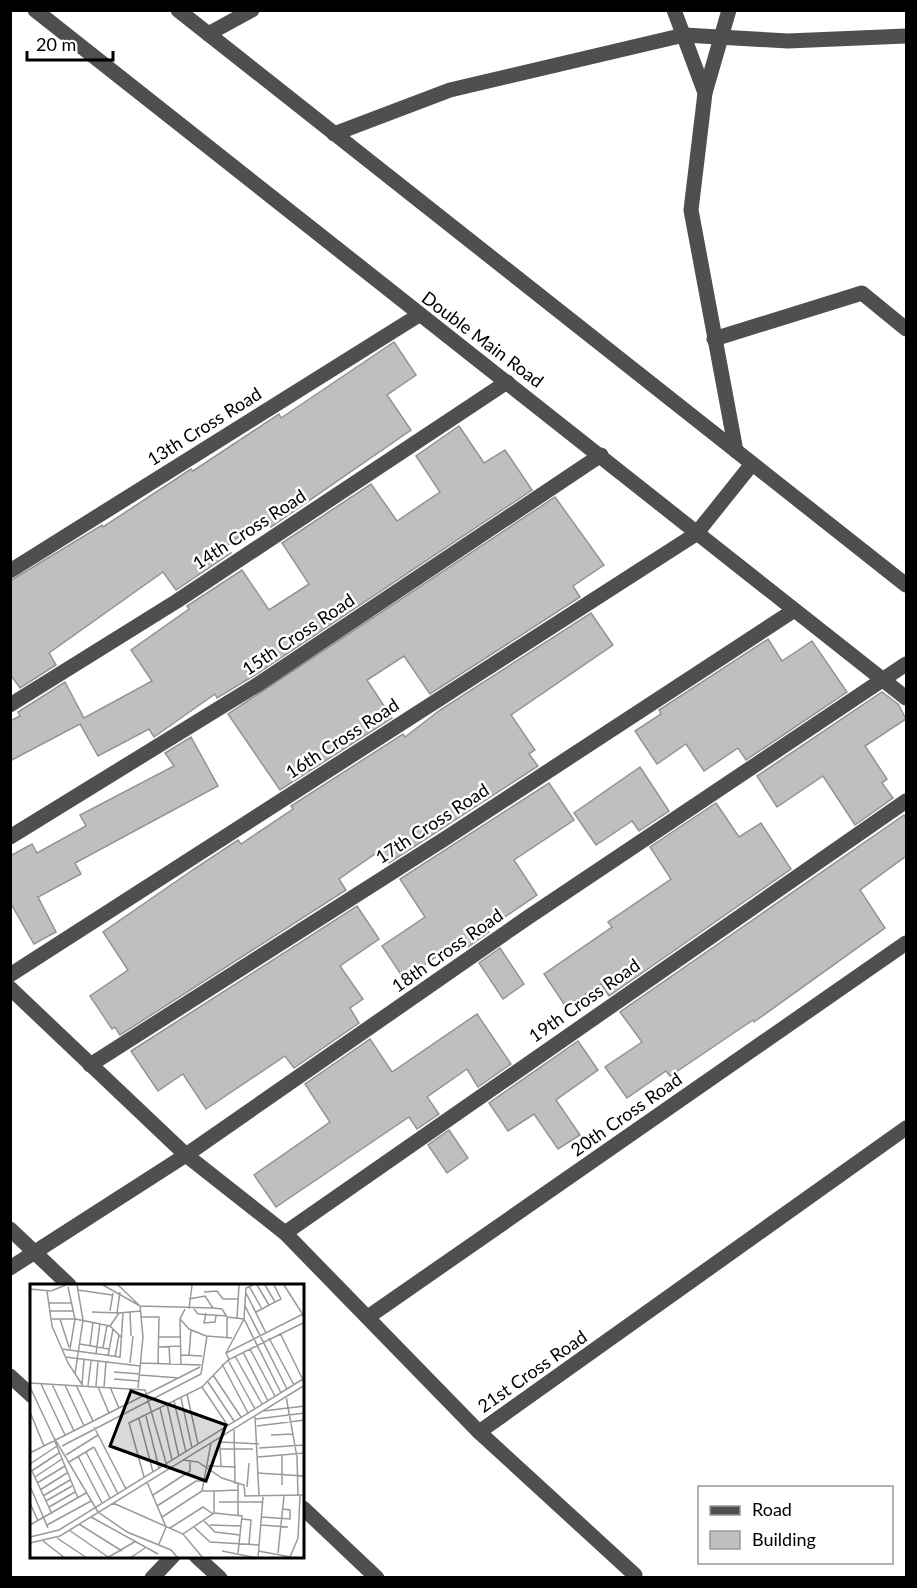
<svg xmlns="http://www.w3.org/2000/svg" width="917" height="1588" font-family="Lato,sans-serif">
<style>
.building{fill:#bfbfbf;stroke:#939393;stroke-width:1.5}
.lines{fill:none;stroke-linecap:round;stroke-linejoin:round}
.minor{stroke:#4f4f4f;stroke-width:15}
.labels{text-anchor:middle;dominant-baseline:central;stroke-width:5;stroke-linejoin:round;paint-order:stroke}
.street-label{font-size:18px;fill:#000;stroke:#fff}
.inset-road{fill:none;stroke:#999;stroke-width:1.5}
.view{fill:#000;fill-opacity:0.15;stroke:#000;stroke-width:3}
.inset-edge{fill:none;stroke:#000;stroke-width:3}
</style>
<rect width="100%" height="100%" fill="#fff"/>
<g class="building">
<polygon points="394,342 416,375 387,395 411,430 271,527 265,519 226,546 231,553 176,590 163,572 49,653 56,665 20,688 10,674 10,581 102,525 103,527 191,469 193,471 279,414 281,418"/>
<polygon points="459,426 484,463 505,450 532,490 255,675 217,698 215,694 154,737 149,729 98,756 80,724 10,761 10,721 20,716 18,712 65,682 84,718 152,681 131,650 189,609 187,606 242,570 269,610 306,586 309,584 282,543 371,484 397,521 440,492 416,456"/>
<polygon points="555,497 604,565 573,586 580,597 430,694 404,656 367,680 392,718 280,790 228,714"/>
<polygon points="591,613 613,645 511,715 535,750 529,754 538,766 389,863 381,851 375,854 339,879 346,890 120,1035 115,1027 112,1029 90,996 128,970 103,932 194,869 238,840 241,844 293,809 291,806 403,734 405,737 440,710"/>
<polygon points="768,639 782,661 812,641 847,692 746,760 738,748 704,771 686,744 657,764 635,731 661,714 659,710"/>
<polygon points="882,692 898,704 906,719 865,746 887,779 882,783 893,798 855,825 823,776 777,807 757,776"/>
<polygon points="191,737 218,786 75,863 81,874 38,897 56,932 34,944 10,902 10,856 32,844 37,853 86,826 80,815 174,766 165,753"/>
<polygon points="640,767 669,811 639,831 632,821 596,845 574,813"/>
<polygon points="549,783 574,820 514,860 537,895 487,929 489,932 468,947 462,939 404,979 382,946 425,917 400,879"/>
<polygon points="716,803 739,837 761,823 791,869 609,996 601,984 566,1007 544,974 612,927 608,922 671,879 650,847"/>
<polygon points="904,815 906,819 906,856 860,890 885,928 754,1022 753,1020 670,1076 666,1071 627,1098 605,1067 642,1042 620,1012"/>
<polygon points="357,906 379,939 340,966 363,999 350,1008 359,1023 294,1068 285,1056 206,1109 183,1074 158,1091 131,1051"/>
<polygon points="500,948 524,984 503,999 479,963"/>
<polygon points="477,1014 511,1064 478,1087 467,1069 427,1097 439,1114 417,1129 409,1117 276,1207 254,1175 330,1122 305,1084 370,1039 392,1072"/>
<polygon points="578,1041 598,1070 556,1100 580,1135 558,1149 534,1114 508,1131 489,1103"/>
<polygon points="449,1130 468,1158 447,1173 428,1145"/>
</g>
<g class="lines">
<g class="minor">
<polyline points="35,10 906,698"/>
<polyline points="178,10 906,585"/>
<polyline points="674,10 705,93"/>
<polyline points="729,10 705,93 691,210 736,451"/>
<polyline points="208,34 252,10"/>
<polyline points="334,134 450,90 684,35 788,41 906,36"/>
<polyline points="714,339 862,293 906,329"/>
<polyline points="10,571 419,315"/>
<polyline points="10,705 177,601 507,382"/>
<polyline points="10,837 260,683 601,455"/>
<polyline points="10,975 696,534 752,464"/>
<polyline points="10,988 186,1155 285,1233 479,1432 906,1128"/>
<polyline points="90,1065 446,838 793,611"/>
<polyline points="10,1229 69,1285"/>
<polyline points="285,1233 906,801"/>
<polyline points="10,1268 186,1155 527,918 906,664"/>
<polyline points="368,1317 906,943"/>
<polyline points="10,1376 32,1396"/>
<polyline points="479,1432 635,1575"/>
<polyline points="303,1508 377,1578"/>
<polyline points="196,1556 220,1578"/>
<polyline points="152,1578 173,1556"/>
</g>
</g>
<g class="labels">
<g class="street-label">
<text transform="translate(483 339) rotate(37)">Double Main Road</text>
<text transform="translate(204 426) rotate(-32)">13th Cross Road</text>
<text transform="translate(249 529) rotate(-33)">14th Cross Road</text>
<text transform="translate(298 634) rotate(-34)">15th Cross Road</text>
<text transform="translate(342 738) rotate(-33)">16th Cross Road</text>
<text transform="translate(432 823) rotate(-33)">17th Cross Road</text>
<text transform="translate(447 950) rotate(-35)">18th Cross Road</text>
<text transform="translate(584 1000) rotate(-35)">19th Cross Road</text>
<text transform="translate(626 1114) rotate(-35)">20th Cross Road</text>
<text transform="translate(532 1371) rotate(-35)">21st Cross Road</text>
</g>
</g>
<g transform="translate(30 1284)">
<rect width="274" height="274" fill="#fff"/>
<path class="inset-road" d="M 73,1 L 110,22 L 183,24 L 192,25 L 197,33 L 214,35 L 251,109M 88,1 L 110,22 L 113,53 L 108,104M 227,1 L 239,21M 235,1 L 245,18M 254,1 L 275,34M 219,2 L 232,25M 0,5 L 21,7 L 36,1M 48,6 L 82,11M 17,7 L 22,42 L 38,79 L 53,102M 174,8 L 187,7 L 193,15 L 208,15M 216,9 L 236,49M 159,15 L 175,12 L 183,24M 18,19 L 42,19M 215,22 L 257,105M 159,25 L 162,1M 164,25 L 168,30 L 197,32M 19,27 L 44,27M 80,27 L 83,9M 62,28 L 89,29M 100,28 L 101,52M 226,28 L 251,15 L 244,1M 87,29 L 90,8M 176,29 L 174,39 L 185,38 L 186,32M 111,33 L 129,33 L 128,80M 207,34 L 209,1M 22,35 L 45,35 L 38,3M 30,35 L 39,63M 150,35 L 159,45 L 176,52M 80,42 L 89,29 L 111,27M 250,49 L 274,98M 129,53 L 150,53M 197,54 L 197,33M 239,54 L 264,101M 50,60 L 79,65M 60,62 L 63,38M 139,62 L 140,80M 129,63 L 150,62M 73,64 L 77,41M 32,65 L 90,73M 40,65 L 45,35 L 80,42 L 92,54M 220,65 L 245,112M 213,68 L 238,117M 196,69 L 214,35 L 216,4 L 223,1M 66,70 L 70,39M 151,71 L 172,72M 78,72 L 83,45M 159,72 L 161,45M 205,72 L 232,120M 35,73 L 110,82M 85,73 L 89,51M 90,74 L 93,29M 199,75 L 196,69 L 275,29M 198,76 L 225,125M 100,79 L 103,52M 110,79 L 171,81M 192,80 L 218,129M 151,81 L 150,35 L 155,25M 84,88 L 110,90M 45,90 L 53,36 L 47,1M 110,91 L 149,94M 183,91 L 211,133M 84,95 L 109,97M 178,98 L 204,137M 0,99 L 115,106 L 137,182M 11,100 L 35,151M 22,100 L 44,147M 52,100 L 54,76M 35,101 L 54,142M 46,101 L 63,137M 58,102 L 61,77M 66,102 L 68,77M 0,103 L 23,152 L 68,228 L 97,248 L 141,266 L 148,274M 68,103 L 79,129M 74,103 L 76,78M 80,103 L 89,124M 172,103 L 198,142M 157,110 L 168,160M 256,112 L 267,173 L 268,212M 151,114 L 162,164M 144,117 L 156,168M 137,120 L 149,173M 130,124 L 142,176M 233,127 L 275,122M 0,128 L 14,162M 225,131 L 229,212M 116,132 L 129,184M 109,135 L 123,188M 226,135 L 275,129M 227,142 L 275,136M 64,143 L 96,205M 204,144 L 205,200M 241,151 L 263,150M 24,155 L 48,214M 190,158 L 229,160M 32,162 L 171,90 L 177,52 L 202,54M 190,162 L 191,182M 64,163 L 88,210M 229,164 L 275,161M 191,165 L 223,165M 56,168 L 80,214M 0,169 L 170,83M 36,171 L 68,151M 48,172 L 72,219M 228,173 L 275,169M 153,176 L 168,178 L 192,194 L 214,201 L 215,212 L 275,211M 39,178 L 64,163M 0,180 L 27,162M 178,182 L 206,183M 2,187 L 22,230M 0,188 L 29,169M 227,189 L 275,192M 5,193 L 32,175M 114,193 L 99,139 L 172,103 L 198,76 L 275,38M 117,198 L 136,243 L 129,260M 7,199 L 35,182M 252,201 L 252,171M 0,202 L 18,244M 217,203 L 219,179M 10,206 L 37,189M 184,207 L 208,206M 123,211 L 160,187 L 160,177M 13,212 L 40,196M 16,217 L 42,202M 189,218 L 232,218M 0,219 L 8,237M 83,219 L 153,250 L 173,274M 127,222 L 166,197 L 174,197M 19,223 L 45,208M 184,229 L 212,232 L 208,269M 208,231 L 208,199M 61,233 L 128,270M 132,233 L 172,207 L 181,159M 232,233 L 260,235 L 260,226 L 253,225M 212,235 L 221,236 L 219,260M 174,237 L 185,248 L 210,251M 49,240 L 92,267M 0,241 L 56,209M 17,241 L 61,217M 180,241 L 211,242M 231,241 L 258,243M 164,243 L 180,258 L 229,261M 140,244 L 173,223 L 183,230M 39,246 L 78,273M 153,250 L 184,229 L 184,207 L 172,207M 0,253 L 29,246 L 273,95M 27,254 L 57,274M 13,257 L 35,274M 0,259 L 30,252 L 275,101M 192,267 L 227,274M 228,267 L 261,273M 248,269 L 254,212M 260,273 L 268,254 L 270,212M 77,274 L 106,257M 100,274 L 115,264M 228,274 L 233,213"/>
<path class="view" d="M 101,107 L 196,141 L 176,197 L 80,162 Z"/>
<rect width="274" height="274" class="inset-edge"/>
</g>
<rect width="917" height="1588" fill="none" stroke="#000000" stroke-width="24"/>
<rect x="698" y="1486" width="195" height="78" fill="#ffffff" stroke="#999999" stroke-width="1.5"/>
<rect x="710" y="1506" width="30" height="9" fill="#4f4f4f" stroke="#999999" stroke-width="1.5"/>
<text x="752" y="1516" font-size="18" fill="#000000">Road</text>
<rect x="710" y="1531" width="30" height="18" fill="#bfbfbf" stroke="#999999" stroke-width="1.5"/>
<text x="752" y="1546" font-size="18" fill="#000000">Building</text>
<path d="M27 51v9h86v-9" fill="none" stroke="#000000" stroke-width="3"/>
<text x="36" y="51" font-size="18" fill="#000000" stroke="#ffffff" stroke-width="4.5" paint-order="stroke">20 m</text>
</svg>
